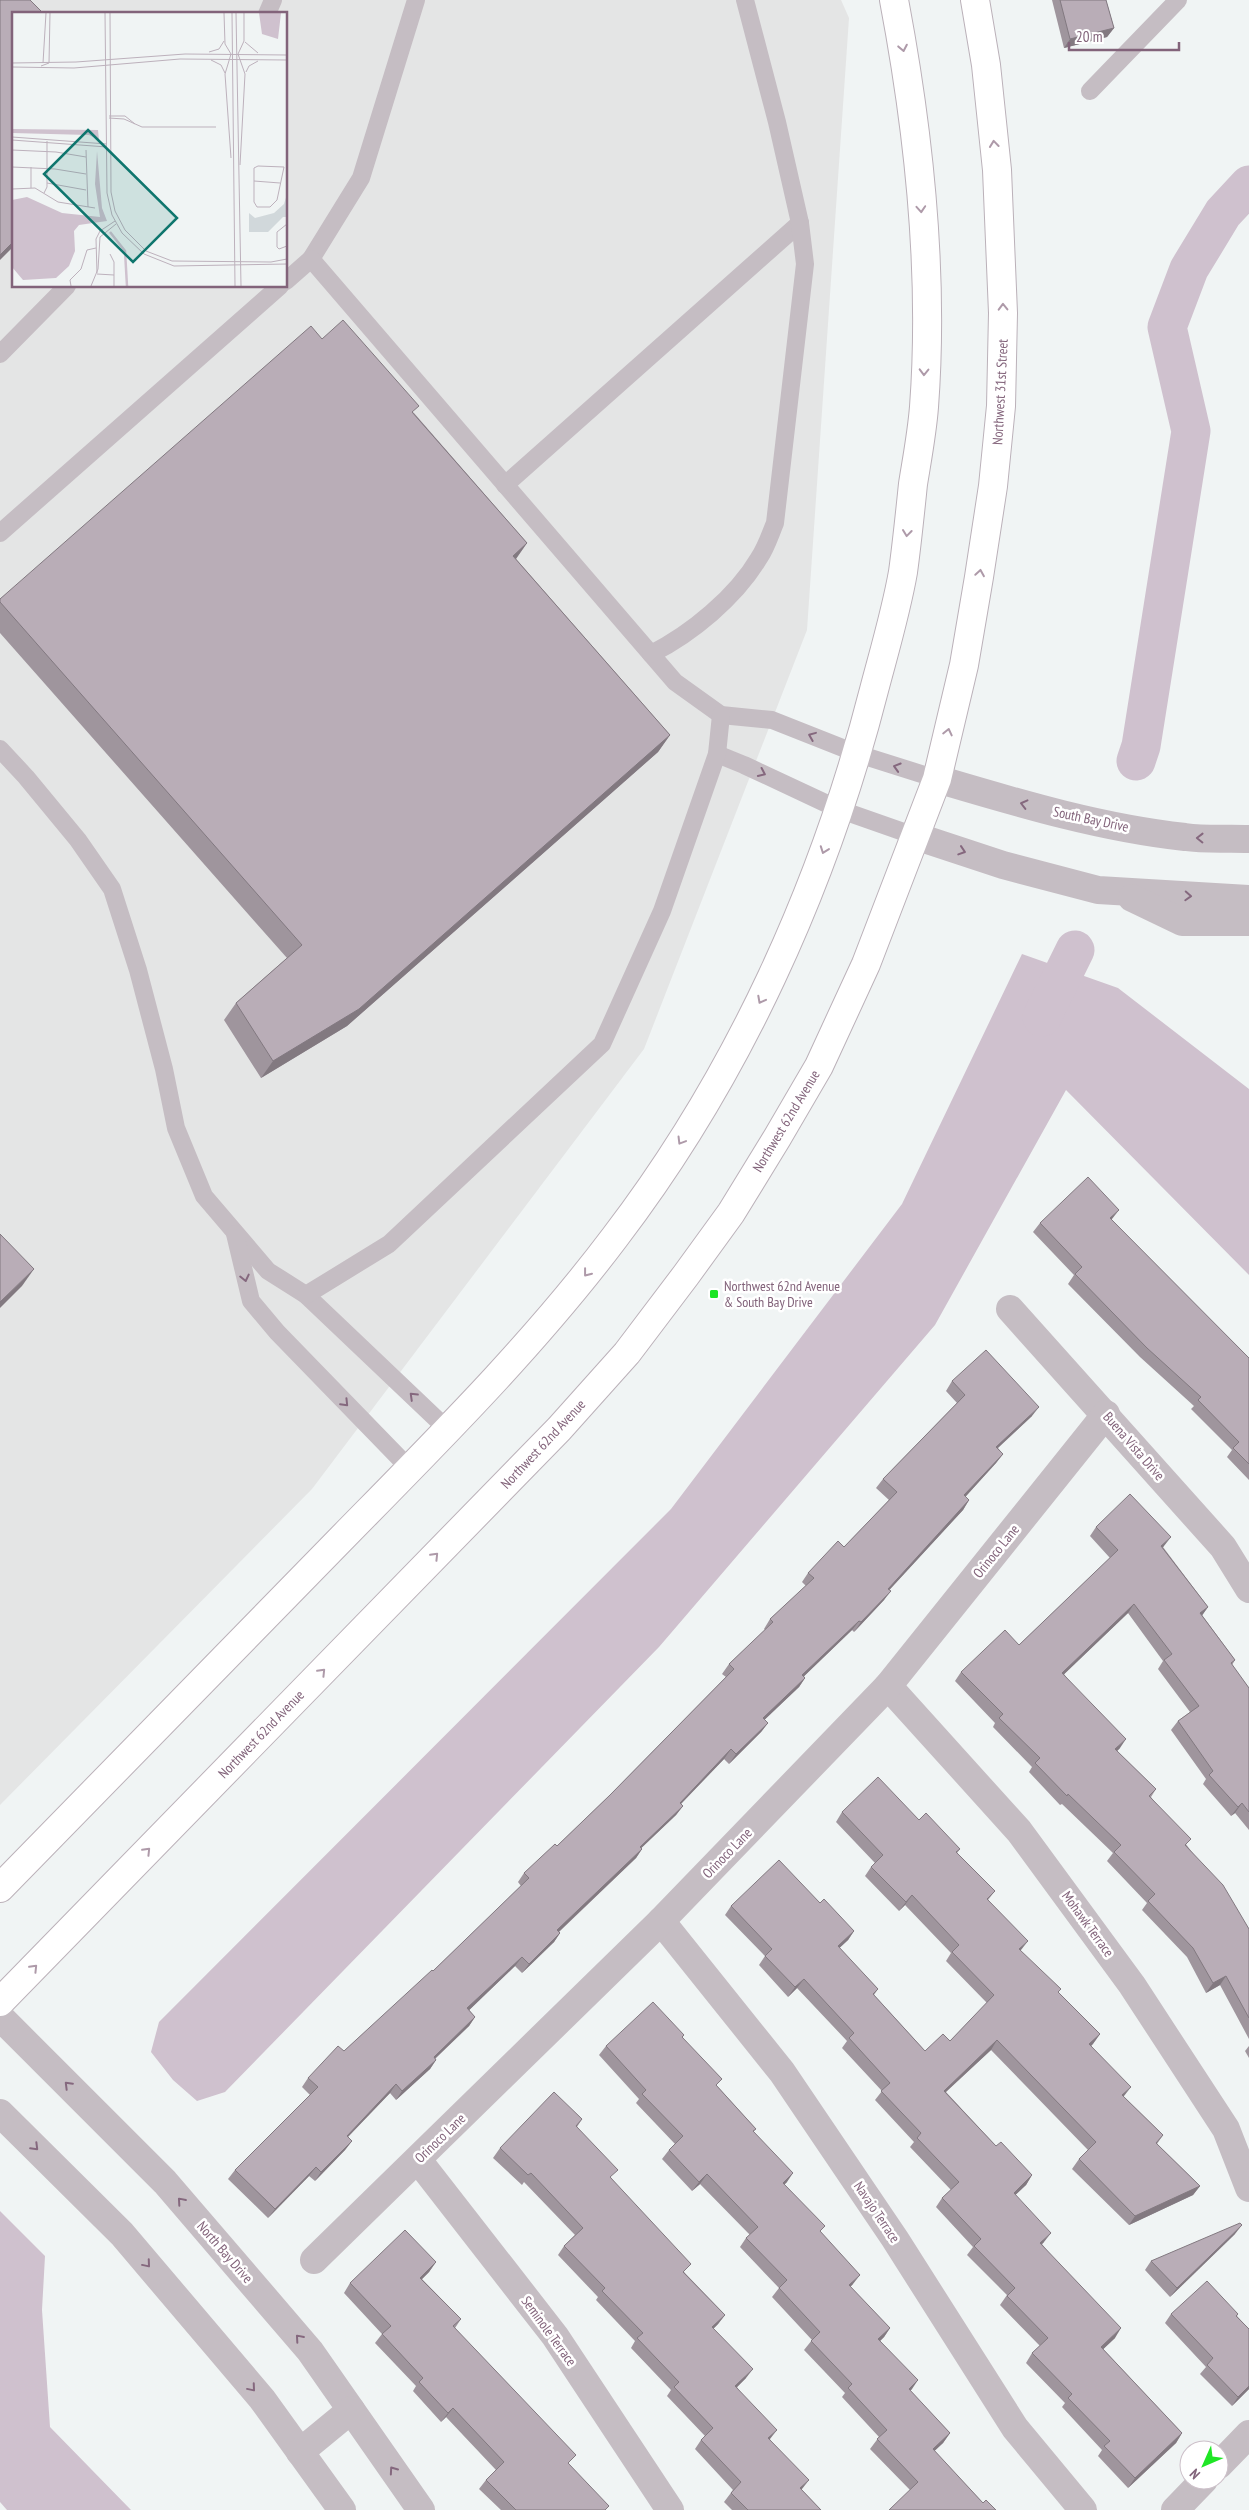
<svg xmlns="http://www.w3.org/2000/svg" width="1249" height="2510" font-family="'PT Sans Narrow',sans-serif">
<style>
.built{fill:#e4e5e5;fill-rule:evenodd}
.water{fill:#cfc1ce}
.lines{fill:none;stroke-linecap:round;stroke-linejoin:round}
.canal{stroke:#cfc1ce;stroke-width:39}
.secondary-casing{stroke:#bbb1b9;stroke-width:30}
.lane{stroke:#c5bdc3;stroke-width:18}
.street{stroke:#c5bdc3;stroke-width:28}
.secondary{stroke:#fff;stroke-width:28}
.wall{fill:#9f959d}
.shaded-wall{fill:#827980}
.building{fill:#b9adb7;stroke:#827980}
.oneway{stroke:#ae9aa9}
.oneway2{stroke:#85687e}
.poi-dot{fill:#1fe626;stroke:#fff;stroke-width:2}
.labels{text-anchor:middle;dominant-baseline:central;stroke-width:5;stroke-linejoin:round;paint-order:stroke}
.street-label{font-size:14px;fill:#82637a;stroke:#fff}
.poi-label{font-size:14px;fill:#82637a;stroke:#fff;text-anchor:start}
.inset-river{fill:none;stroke:#cfc1ce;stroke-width:2.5}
.inset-road{fill:none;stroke:#bdb1bc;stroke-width:1}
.view{fill:#0f766e;fill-opacity:0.15;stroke:#0f766e;stroke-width:2.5}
.inset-edge{fill:none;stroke:#82637a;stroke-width:2.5}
</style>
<rect width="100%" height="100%" fill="#f0f4f4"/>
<path class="built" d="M 0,0 L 841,0 L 849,18 L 807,630 L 644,1049 L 312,1489 L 0,1805 ZM 14,14 L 286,14 L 286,286 L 14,286 Z"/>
<g class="water">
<polygon points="1022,954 1118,988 1249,1089 1249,1275 1066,1090 935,1325 659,1647 225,2092 197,2101 173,2080 151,2052 159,2022 671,1509 902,1204"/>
<polygon points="0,2211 45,2256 42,2310 50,2427 131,2510 7,2510 0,2502"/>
</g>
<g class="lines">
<g class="canal">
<polyline points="1136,761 1141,746 1191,431 1167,327 1189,269 1223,213 1249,185"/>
<polyline points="1042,1017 1075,950"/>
</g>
<defs>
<g id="secondary">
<path d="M 0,1888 C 113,1772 227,1656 340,1540 C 436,1442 533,1346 615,1237 C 738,1076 824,886 874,690 C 884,652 896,612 903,572 C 907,543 910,513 913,484 C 917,459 922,433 924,407 C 934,273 919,132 894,0"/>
<polyline points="0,2002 559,1429 627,1353 686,1275 731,1213 777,1138 819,1066 866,964 937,779 964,665 979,577 993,486 1001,406 1003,313 997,170 986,65 975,0"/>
</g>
</defs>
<use href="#secondary" class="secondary-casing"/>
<g class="lane">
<polyline points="267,14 273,0"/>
<polyline points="1090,91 1178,0"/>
<polyline points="311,259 361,178 416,0"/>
<polyline points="286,281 311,259 675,682 721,715 772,720 858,754 937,779"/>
<polyline points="0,354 67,286"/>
<polyline points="505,485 800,223"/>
<polyline points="0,533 280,286"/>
<path d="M 651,654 C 691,634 736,597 759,558 C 766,548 770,535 775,523 L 805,264 L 800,223 L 777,122 L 745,0"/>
<polyline points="0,749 26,777 78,840 112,889 138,970 164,1069 176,1128 204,1196 268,1271 306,1295 448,1430"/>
<polyline points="717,754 744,765 838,809 915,836"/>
<polyline points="235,1234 251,1301 277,1332 410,1469"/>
<polyline points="306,1295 389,1244 602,1044 662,911 717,754 721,715"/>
</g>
<g class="street">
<path d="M 937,779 C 1018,803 1101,828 1185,837 C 1206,840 1228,838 1249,839"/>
<polyline points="915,836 1003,865 1098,890 1249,899"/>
<polyline points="1132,898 1182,922 1249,922"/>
<polyline points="1010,1309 1223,1547 1249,1589"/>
<polyline points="888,1686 1019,1831 1132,1985 1226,2129 1249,2188"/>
<polyline points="661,1921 782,2072 895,2239 1015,2428 1083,2510"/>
<polyline points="0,2017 165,2182 310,2351 421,2510"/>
<polyline points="0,2113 122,2234 262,2399 342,2510"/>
<polyline points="418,2160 555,2336 670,2510"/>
<polyline points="314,2260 661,1921 888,1686 1106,1414"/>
<polyline points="300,2452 351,2410"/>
<polyline points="1219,2465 1249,2434"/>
<polyline points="1175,2510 1204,2480"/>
</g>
<use href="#secondary" class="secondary"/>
</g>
<g class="wall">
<polygon points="1052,0 1106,0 1114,28 1107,37 1064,48"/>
<polygon points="322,339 414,413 527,543 516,559 670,735 658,752 347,1026 261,1078 224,1020 236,1003 287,958 0,633 0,599"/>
<polygon points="1111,1220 1249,1358 1249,1480 1227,1457 1232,1450 1191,1409 1194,1406 1140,1357 1068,1284 1074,1275 1033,1232 1040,1223"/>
<polygon points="952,1381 1032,1416 998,1448 1003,1454 996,1463 965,1497 969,1500 963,1510 889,1590 884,1600 854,1632 852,1630 804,1676 805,1678 799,1687 764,1720 768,1723 761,1732 729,1764 724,1759 681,1804 683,1806 676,1815 641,1848 642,1849 636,1858 559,1932 560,1933 554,1942 522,1973 515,1966 469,2010 475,2017 469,2026 435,2059 436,2060 430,2069 396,2100 390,2093 348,2137 352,2141 345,2150 315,2181 309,2176 268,2218 228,2179 235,2170 310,2095 302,2087 308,2078 344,2051 433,1971 521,1886 518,1882 524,1873 557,1846 610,1795 726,1677 722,1674 729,1664 765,1630 764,1629 770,1619 806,1586 802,1582 808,1573 844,1547 889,1500 876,1488 883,1479 957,1403 946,1391"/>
<polygon points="1096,1527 1164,1546 1163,1547 1208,1607 1202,1615 1235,1660 1232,1665 1249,1688 1249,1830 1235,1813 1231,1816 1203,1784 1206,1779 1171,1730 1178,1721 1190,1712 1158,1669 1163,1661 1128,1613 1064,1674 1120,1748 1117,1751 1156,1789 1151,1797 1249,1929 1249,2039 1220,1985 1206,1993 1187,1957 1142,1910 1147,1903 1107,1861 1113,1853 1062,1804 1060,1805 1029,1772 1032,1767 993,1727 995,1723 955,1681 961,1672 1019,1645 1110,1558 1090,1536"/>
<polygon points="842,1812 919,1820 960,1849 957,1853 995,1891 988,1900 1021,1951 1058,1993 1100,2034 1091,2046 1124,2097 1163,2135 1157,2144 1200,2186 1193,2195 1129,2225 1072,2169 1079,2159 1088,2150 991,2050 946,2092 996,2146 1032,2175 1026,2185 1015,2195 1044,2242 1042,2244 1115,2338 1103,2349 1182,2433 1176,2443 1128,2488 1098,2456 1102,2450 1062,2407 1065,2403 1026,2363 1032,2353 1040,2346 1000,2305 1007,2295 967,2255 973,2247 936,2207 942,2198 951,2190 910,2147 914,2142 875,2100 882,2091 842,2048 847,2041 797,1988 788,1997 759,1965 765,1956 725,1915 731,1906 820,1903 854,1931 848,1940 839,1948 878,1989 874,1995 925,2051 950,2041 987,2003 946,1961 951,1953 905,1905 899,1911 865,1876 871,1867 875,1863 836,1822"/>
<polygon points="684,2035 682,2038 717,2086 756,2129 753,2132 787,2182 784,2185 821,2233 853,2284 850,2287 890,2328 884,2337 880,2341 912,2389 910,2391 950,2433 943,2443 934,2451 983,2503 996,2510 910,2490 870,2449 879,2437 842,2397 845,2393 804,2350 812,2340 772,2297 779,2288 740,2247 746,2238 750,2235 700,2184 692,2191 662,2159 669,2150 675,2144 636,2103 639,2099 599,2055 606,2046"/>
<polygon points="1249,2046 1249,2058 1245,2051"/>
<polygon points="582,2119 577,2127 612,2179 685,2273 725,2315 718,2324 713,2329 746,2378 737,2387 802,2490 821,2510 732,2510 724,2502 733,2490 695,2449 701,2440 705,2436 667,2396 671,2390 631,2348 635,2341 596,2300 598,2297 558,2255 564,2246 575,2235 524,2182 522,2185 493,2158 500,2148"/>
<polygon points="1235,2234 1170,2297 1145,2270 1151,2261"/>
<polygon points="436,2262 429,2272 422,2279 461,2319 455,2328 606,2510 501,2510 479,2489 486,2480 496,2470 446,2417 441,2422 413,2391 416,2386 375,2343 382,2334 344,2293 350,2283"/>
<polygon points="1171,2314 1238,2314 1237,2316 1249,2329 1249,2389 1232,2406 1200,2374 1206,2367 1165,2323"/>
</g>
<g class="shaded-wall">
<polygon points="1114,28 1107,37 1064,48 1070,39"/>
<polygon points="14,241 14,246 0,260 0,255"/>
<polygon points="527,543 515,560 513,556"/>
<polygon points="670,735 658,752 347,1026 261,1078 273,1061"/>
<polygon points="1119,1210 1112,1219 1103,1228 1110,1218"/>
<polygon points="34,1269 22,1286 0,1308 0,1302"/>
<polygon points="1039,1407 1032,1416 989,1456 996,1447"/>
<polygon points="1003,1454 996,1463 958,1505 964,1495"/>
<polygon points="969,1500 963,1510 882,1598 888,1589"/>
<polygon points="1171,1537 1164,1546 1155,1555 1161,1546"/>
<polygon points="891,1591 884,1600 854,1632 861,1622"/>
<polygon points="1134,1604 1128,1613 1056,1682 1062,1673"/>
<polygon points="1208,1607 1201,1617 1200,1613"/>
<polygon points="859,1621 852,1630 796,1684 802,1675"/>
<polygon points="805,1678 799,1687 756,1728 763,1718"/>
<polygon points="768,1723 761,1732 729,1764 736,1754"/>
<polygon points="1126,1739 1120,1748 1109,1759 1115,1749"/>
<polygon points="731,1749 724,1759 673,1812 680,1803"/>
<polygon points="1242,1803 1235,1813 1231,1816 1238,1807"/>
<polygon points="683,1806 676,1815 633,1856 640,1847"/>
<polygon points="642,1849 636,1858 551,1939 557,1930"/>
<polygon points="912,1895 905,1905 899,1911 906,1902"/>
<polygon points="854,1931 848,1940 831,1956 838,1946"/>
<polygon points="560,1933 554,1942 522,1973 529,1964"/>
<polygon points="1028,1941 1021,1950 1013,1958 1019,1949"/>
<polygon points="522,1957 515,1966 461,2018 467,2008"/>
<polygon points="1226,1976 1220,1985 1206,1993 1213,1983"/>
<polygon points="804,1979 797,1988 788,1997 795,1987"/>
<polygon points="475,2017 469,2026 427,2066 434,2057"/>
<polygon points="1100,2034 1093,2044 1083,2054 1089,2044"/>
<polygon points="997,2040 991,2050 937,2100 944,2091"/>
<polygon points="436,2060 430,2069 396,2100 402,2091"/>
<polygon points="396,2084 390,2093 340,2145 347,2136"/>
<polygon points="1131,2087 1124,2096 1116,2105 1122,2095"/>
<polygon points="352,2141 345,2150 315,2181 321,2172"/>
<polygon points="316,2167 309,2176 268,2218 275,2209"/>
<polygon points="793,2173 787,2182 776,2192 783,2183"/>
<polygon points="707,2174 700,2184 692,2191 699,2182"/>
<polygon points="1032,2175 1026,2185 1007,2203 1014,2193"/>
<polygon points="1200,2186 1193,2195 1129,2225 1135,2216"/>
<polygon points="1242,2225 1235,2234 1170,2297 1177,2288"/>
<polygon points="1051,2233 1044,2242 1034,2252 1040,2243"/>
<polygon points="436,2262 429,2272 414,2287 420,2278"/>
<polygon points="860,2275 853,2284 842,2295 849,2285"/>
<polygon points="725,2315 718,2324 705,2337 712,2327"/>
<polygon points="890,2328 884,2337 872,2349 878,2339"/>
<polygon points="1121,2328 1115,2338 1095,2357 1101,2347"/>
<polygon points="753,2369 746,2378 729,2395 735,2386"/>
<polygon points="918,2380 912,2389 902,2398 909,2389"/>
<polygon points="1249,2386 1249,2389 1232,2406 1238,2397"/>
<polygon points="453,2408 446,2417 441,2422 448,2413"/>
<polygon points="777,2430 770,2439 761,2447 768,2438"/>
<polygon points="950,2433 943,2443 926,2459 933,2449"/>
<polygon points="1182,2433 1176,2443 1128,2488 1135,2478"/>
<polygon points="809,2480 802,2489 794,2498 800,2488"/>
</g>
<g class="building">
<polygon points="0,0 30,0 44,14 14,14 14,241 0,255"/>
<polygon points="1060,0 1106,0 1114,28 1070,39"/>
<polygon points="343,320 419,406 412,412 527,543 513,556 670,735 359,1009 273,1061 236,1003 302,945 0,602 0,599 311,326 322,339"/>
<polygon points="1088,1177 1119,1210 1110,1218 1249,1358 1249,1464 1233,1448 1239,1442 1198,1400 1201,1397 1147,1348 1075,1274 1082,1267 1040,1223"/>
<polygon points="0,1234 34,1269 0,1302"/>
<polygon points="986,1350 1039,1407 996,1447 1003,1454 964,1495 969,1500 888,1589 891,1591 861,1622 859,1621 802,1675 805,1678 763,1718 768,1723 736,1754 731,1749 680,1803 683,1806 640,1847 642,1849 557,1930 560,1933 529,1964 522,1957 467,2008 475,2017 434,2057 436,2060 402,2091 396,2084 347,2136 352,2141 321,2172 316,2167 275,2209 235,2170 318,2087 308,2078 338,2046 344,2051 432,1970 433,1971 529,1878 524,1873 555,1844 557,1846 610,1795 734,1669 729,1664 773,1622 770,1619 814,1578 808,1573 838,1541 844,1547 897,1492 883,1479 965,1395 952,1381"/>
<polygon points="1130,1494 1171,1537 1161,1546 1208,1607 1200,1613 1235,1660 1231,1663 1249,1688 1249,1812 1242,1803 1238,1807 1209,1775 1213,1771 1178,1721 1199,1706 1164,1660 1172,1654 1134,1604 1062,1673 1126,1739 1115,1749 1156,1789 1149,1796 1191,1839 1185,1845 1223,1885 1249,1929 1249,2018 1226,1976 1213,1983 1193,1948 1148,1901 1155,1894 1114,1852 1121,1845 1068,1794 1067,1796 1035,1763 1040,1758 999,1718 1003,1714 961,1672 1005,1630 1019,1645 1118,1550 1096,1527"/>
<polygon points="878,1777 919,1820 926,1813 960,1849 956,1852 995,1891 987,1899 1028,1941 1019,1949 1061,1989 1058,1992 1100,2034 1089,2044 1131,2087 1122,2095 1163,2135 1156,2143 1200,2186 1135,2216 1079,2159 1096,2142 997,2040 944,2091 996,2146 1001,2142 1032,2175 1014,2193 1051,2233 1040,2243 1121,2328 1101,2347 1182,2433 1135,2478 1104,2446 1110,2441 1068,2398 1072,2394 1032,2353 1048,2338 1007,2296 1015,2288 974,2246 981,2239 942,2198 959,2182 917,2138 921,2133 881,2091 890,2083 849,2038 854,2033 804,1979 795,1987 765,1956 772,1949 731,1906 779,1860 820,1903 824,1899 854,1931 838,1946 878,1989 873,1994 925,2051 943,2034 950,2041 994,1995 952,1952 959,1945 912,1895 906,1902 871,1867 883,1855 842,1812"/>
<polygon points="653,2002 684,2035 682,2037 722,2079 716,2085 756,2129 753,2131 793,2173 783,2183 825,2226 820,2231 860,2275 849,2285 890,2328 878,2339 918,2380 909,2389 950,2433 933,2449 983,2503 986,2500 996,2510 889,2510 918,2482 877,2439 887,2430 848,2388 852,2384 811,2341 820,2332 779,2288 787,2280 746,2238 758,2227 707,2174 699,2182 669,2150 683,2136 642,2094 646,2090 606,2046"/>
<polygon points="554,2092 582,2119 576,2126 618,2170 610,2177 691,2264 683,2272 725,2315 712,2327 753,2369 735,2386 777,2430 768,2438 809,2480 800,2488 821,2510 748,2510 731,2493 741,2482 701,2440 713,2428 674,2387 679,2382 637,2338 643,2333 602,2291 605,2288 564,2246 583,2228 531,2173 528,2175 500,2148"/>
<polygon points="1240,2223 1242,2225 1177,2288 1151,2261"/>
<polygon points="405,2230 436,2262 420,2278 461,2319 453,2326 576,2455 568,2463 609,2506 605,2510 516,2510 486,2480 504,2462 453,2408 448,2413 419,2382 423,2378 382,2334 391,2326 350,2283"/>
<polygon points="1207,2281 1238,2314 1236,2316 1249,2329 1249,2386 1238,2397 1207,2365 1213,2358 1171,2314"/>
</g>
<defs><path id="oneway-chevron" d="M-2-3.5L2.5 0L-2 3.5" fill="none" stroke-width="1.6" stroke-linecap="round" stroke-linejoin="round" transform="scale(1.25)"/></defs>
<g class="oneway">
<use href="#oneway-chevron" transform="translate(903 48) rotate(79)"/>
<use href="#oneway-chevron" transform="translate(994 144) rotate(-96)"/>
<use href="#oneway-chevron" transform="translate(921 209) rotate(86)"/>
<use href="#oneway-chevron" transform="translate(1003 307) rotate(-91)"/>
<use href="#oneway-chevron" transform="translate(924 372) rotate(91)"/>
<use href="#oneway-chevron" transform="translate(907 533) rotate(97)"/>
<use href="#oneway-chevron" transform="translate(980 573) rotate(-81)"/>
<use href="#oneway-chevron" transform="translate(948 732) rotate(-77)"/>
<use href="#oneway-chevron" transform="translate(824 850) rotate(110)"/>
<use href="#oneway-chevron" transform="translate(761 1000) rotate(118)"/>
<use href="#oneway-chevron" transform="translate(681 1141) rotate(121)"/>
<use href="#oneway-chevron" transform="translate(587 1273) rotate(128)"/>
<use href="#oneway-chevron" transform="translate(435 1556) rotate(-46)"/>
<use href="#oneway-chevron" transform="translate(322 1672) rotate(-46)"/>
<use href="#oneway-chevron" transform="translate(147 1851) rotate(-46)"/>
<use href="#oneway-chevron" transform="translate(34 1968) rotate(-46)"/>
</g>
<g class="oneway2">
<use href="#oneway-chevron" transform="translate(812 736) rotate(-158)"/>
<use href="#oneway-chevron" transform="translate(897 767) rotate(-163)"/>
<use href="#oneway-chevron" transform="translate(762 773) rotate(25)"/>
<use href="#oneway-chevron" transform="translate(1024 804) rotate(-166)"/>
<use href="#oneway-chevron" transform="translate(1200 838) rotate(-179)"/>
<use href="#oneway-chevron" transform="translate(962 851) rotate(18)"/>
<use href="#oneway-chevron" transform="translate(1188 896) rotate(3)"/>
<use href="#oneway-chevron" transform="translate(245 1278) rotate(77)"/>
<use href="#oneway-chevron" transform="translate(413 1396) rotate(-136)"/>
<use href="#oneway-chevron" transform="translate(345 1403) rotate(46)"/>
<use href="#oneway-chevron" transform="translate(68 2085) rotate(-135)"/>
<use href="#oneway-chevron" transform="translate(35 2147) rotate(45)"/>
<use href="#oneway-chevron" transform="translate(181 2201) rotate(-131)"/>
<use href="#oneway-chevron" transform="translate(147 2264) rotate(50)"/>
<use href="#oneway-chevron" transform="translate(299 2338) rotate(-131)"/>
<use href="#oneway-chevron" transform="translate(252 2388) rotate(50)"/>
<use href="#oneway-chevron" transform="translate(393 2470) rotate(-125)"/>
</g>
<rect class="poi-dot" x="709" y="1289" width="10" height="10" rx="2.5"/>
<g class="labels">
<g class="street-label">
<text transform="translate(1000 392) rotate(-87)">Northwest 31st Street</text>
<text transform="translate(1091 819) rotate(12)">South Bay Drive</text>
<text transform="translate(786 1121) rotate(-59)">Northwest 62nd Avenue</text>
<text transform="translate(543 1444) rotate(-47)">Northwest 62nd Avenue</text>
<text transform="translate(1134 1446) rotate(49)">Buena Vista Drive</text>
<text transform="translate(996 1551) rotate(-51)">Orinoco Lane</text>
<text transform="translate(261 1734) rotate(-46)">Northwest 62nd Avenue</text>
<text transform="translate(727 1853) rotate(-46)">Orinoco Lane</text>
<text transform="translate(1088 1924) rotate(54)">Mohawk Terrace</text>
<text transform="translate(440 2138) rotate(-44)">Orinoco Lane</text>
<text transform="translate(877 2212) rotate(56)">Navajo Terrace</text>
<text transform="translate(225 2252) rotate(49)">North Bay Drive</text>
<text transform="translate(549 2331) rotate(54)">Seminole Terrace</text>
</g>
<g class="poi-label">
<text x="724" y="1286">Northwest 62nd Avenue<tspan x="724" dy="16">&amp; South Bay Drive</tspan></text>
</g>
</g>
<g transform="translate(12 12)">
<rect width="275" height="275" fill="#f0f4f4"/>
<path d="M 275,182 L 275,205 L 271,205 L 256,220 L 237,220 L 237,201 L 243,206 L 262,201 L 272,192 Z" fill="#d1d8db"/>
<path d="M 247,1 L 269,1 L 266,27 L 250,22 ZM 0,117 L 86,118 L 87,128 L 77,123 L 0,121 ZM 85,139 L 90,196 L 95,209 L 67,213 L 62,219 L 63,239 L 57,254 L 44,266 L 11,268 L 0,255 L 0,188 L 15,185 L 50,201 L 88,205 L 83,172 Z" fill="#cfc1ce"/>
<path class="inset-river" d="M 98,220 L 113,239 L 115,274"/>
<path class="inset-road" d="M 93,1 L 95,181 L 100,203 L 110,221 L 132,242 L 162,254 L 275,252M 98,1 L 99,180 L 103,199 L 113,218 L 134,239 L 160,249 L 259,250 L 275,247M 212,1 L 213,32 L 219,42 L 213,62 L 219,146M 220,1 L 223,274M 224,1 L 229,274M 233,30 L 246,41M 197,40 L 207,37 L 212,29M 199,48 L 209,53 L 213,61M 0,51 L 64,50 L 173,42 L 275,43M 31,51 L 34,1M 29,54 L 37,51 L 38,1M 0,55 L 62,56 L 168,47 L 275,48M 234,60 L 237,54 L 246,49M 97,104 L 113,104 L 123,112M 97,106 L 112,107 L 130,115 L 204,115M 0,125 L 95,132M 0,128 L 95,135M 0,138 L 44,140 L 74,145M 74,138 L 76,195M 228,153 L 233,62 L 226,42 L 232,29 L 232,1M 246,154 L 272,155 L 265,188 L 258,195 L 245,195 L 242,190 L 242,156 ZM 0,155 L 43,157 L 74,162M 242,169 L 268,171M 35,171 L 74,178M 19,176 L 19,155M 0,177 L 23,176 L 46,190 L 83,196M 32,181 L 35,175 L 35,129M 275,212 L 265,220 L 265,235 L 267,237 L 275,234M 98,242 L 102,250 L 102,274M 85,261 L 84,227 L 88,219 L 103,209M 85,262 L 102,263M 59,274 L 58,268 L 69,257 L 75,238 L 84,236M 79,274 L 86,257 L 88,225 L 104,212"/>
<path class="view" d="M 76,118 L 165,206 L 121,250 L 32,162 Z"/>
<rect width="275" height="275" class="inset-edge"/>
</g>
<g transform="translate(1204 2465) rotate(225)"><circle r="24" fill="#ffffff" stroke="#cdc1ca"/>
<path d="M0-4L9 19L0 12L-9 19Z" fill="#1fe626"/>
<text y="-8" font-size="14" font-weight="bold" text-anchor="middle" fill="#82637a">N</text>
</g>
<path d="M1069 42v8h110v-8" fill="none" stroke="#82637a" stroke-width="2.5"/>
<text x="1076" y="42" font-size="15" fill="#82637a" stroke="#ffffff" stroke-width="4" paint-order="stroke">20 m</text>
</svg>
